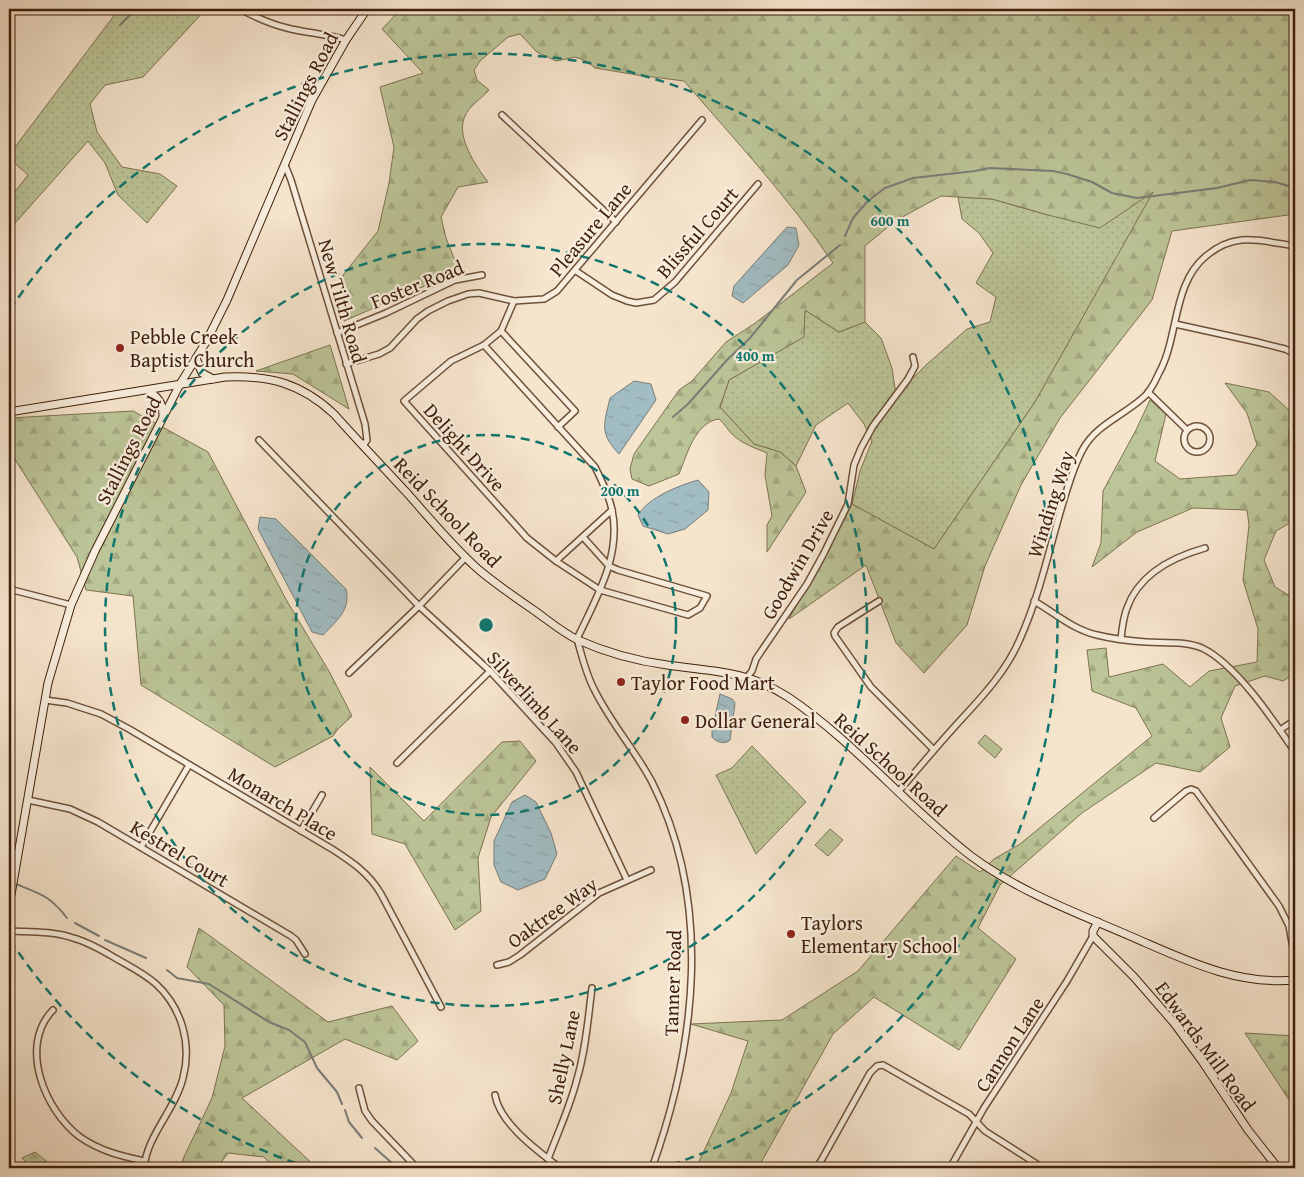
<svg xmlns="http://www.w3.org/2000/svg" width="1304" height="1177" font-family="'Gentium Book Plus',serif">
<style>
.grass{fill:url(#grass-dots);stroke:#7e7251}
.forest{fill:url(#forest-firs);stroke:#7e7251}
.pitch{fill:#bcc598;stroke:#7e7251}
.water{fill:url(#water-ripples);stroke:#7a7d78}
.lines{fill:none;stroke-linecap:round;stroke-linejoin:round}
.stream{stroke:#7a7d78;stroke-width:2}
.street-casing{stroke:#6d503b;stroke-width:8}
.secondary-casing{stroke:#3f1f0a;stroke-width:9}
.street{stroke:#f9eede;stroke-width:5}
.secondary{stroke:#f9eede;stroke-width:7}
.ring{fill:none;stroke:#0f766e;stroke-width:2.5;stroke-dasharray:9 6}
.poi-dot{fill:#8f2418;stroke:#f9eede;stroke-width:2}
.labels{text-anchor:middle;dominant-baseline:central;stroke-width:4.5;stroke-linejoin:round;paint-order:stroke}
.street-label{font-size:20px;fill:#3f1f0a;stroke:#f9eede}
.poi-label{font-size:20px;fill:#3f1f0a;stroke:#f9eede;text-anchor:start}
.centre{fill:#0f766e;stroke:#f9eede;stroke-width:2.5}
.ring-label{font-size:15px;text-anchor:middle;font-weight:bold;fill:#0f766e;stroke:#f9eede;stroke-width:4.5;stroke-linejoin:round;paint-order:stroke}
</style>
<defs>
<pattern id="grass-dots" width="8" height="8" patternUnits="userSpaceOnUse" patternTransform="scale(1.25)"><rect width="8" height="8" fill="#bcc598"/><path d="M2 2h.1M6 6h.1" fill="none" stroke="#a3a982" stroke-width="1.8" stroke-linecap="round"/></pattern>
<pattern id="forest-firs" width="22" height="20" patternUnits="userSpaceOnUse" patternTransform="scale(1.25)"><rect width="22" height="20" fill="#bcc598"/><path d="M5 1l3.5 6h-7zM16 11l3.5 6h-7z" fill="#a3a982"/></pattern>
<pattern id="water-ripples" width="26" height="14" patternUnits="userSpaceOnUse" patternTransform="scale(1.25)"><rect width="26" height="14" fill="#a1bcc2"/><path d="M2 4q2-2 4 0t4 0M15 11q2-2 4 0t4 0" fill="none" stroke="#8ca1a5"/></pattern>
</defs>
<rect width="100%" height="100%" fill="#f6e5cd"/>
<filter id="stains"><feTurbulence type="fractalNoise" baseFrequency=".004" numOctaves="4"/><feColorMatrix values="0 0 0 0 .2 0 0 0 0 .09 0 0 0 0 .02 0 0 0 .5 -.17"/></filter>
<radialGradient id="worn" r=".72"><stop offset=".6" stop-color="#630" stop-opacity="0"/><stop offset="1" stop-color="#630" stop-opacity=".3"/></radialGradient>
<g class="grass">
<polygon points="119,9 206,9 143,77 105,85 90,104 97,132 122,167 160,174 177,186 147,223 118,195 105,163 88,141 9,230 9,199 28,175 9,158 9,155"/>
<polygon points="1154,192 1035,402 934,549 852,504 860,471 872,441 864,424 848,403 816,425 796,466 780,452 754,444 720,407 729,380 803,337 805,310 839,332 865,322 881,338 892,368 896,395 926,365 967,329 990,322 996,297 976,283 993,253 979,233 962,219 958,197 992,199 1048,215"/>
<polygon points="752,746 806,802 756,854 716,775 732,768"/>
</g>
<g class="forest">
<path d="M 401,9 L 1295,9 L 1295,214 L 1172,231 L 1152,300 L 1060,418 L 1021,485 L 985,566 L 967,625 L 924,673 L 896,643 L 866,565 L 789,619 L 852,504 L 934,549 L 1035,402 L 1153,192 L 1100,228 L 1048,215 L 992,199 L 941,196 L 895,221 L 865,246 L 865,322 L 839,332 L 805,310 L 804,337 L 729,380 L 720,407 L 754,444 L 780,452 L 796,466 L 806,492 L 767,552 L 767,525 L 772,516 L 765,475 L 767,453 C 755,448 742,444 732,434 C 727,429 725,424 719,419 C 695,422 687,455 679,474 L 649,486 L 632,479 L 630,469 L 634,454 L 679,390 L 692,381 L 726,342 L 754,324 L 833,263 C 789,198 735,140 684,81 L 637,75 L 595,68 L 586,61 L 575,57 L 556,61 L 537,52 L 520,34 L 508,37 L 480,61 L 474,70 L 477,80 L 489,90 C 482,98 469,106 465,116 C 455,136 476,166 488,182 L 458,187 L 441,217 L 446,238 L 459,271 L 344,321 L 343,275 L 378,231 L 389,183 L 394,147 L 380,87 L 423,73 L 382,29 Z"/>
<polygon points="330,345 349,409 293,374 256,371"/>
<polygon points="1225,383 1269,392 1291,412 1288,441 1295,454 1295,520 1276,531 1264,560 1275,587 1295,599 1295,673 1283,681 1265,676 1235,686 1221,718 1230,747 1200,772 1156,763 1082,813 1000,885 978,928 1016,959 959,1050 874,997 833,1034 758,1168 696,1168 731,1093 748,1041 691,1024 782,1020 858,971 956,856 980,872 994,859 1020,844 1152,736 1136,708 1092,691 1087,650 1106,648 1109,677 1163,664 1190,687 1209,671 1257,662 1258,629 1243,580 1249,525 1247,510 1193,508 1137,532 1092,567 1101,543 1103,491 1136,430 1150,400 1166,414 1155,461 1180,479 1236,475 1257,445 1247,413"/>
<polygon points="133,411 208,452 288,603 330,673 352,716 338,729 333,736 275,767 141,685 133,596 86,590 77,557 9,450 9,418"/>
<polygon points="520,741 536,761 491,817 478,858 481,911 455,930 405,844 372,834 370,767 424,821 502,742"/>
<polygon points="199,928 328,1022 392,1006 418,1041 397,1060 345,1039 242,1098 317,1168 274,1168 264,1157 228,1153 217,1168 182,1168 183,1159 212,1098 225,1046 224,1005 187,967"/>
<polygon points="1245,1033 1295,1036 1295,1109"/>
<polygon points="35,1152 55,1168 31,1168 22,1158"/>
</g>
<g class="pitch">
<polygon points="985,735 1002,749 995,758 978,743"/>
<polygon points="830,829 843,840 828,856 815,845"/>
</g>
<g class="water">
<polygon points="787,227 796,228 799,245 788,265 743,303 732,296 734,286"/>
<path d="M 634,381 L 651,384 L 656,400 L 619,454 C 599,433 604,424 610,398 Z"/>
<path d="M 698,480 L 709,492 L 708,510 L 685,529 L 668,534 L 643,526 L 638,515 C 649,497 678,486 698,480 Z"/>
<path d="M 260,517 L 276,519 L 346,589 C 351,610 337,620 323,635 L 312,632 L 258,529 Z"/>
<path d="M 720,694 L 732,699 L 735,703 L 730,740 C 725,745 716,742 712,737 L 712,730 Z"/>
<polygon points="525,795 536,802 551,833 557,854 545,879 518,890 501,882 494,865 494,841 512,802"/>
</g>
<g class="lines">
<g class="stream">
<polyline points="120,25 136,9"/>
<polyline points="845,236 853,218 868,201 885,188 913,178 975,171 989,168 1053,171 1067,174 1092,182 1112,193 1137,198 1217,188 1250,180 1275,182 1295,188"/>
<polyline points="673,417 688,404 727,360 750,338 797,280 840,245"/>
<path d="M 16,884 C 41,894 50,896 67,918"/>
<polyline points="75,923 99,936"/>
<polyline points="105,940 146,958"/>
<polyline points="167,970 177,978 209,984 269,1022 289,1030 305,1042 317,1068 337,1092 342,1104"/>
<polyline points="345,1110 349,1122 362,1138"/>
<polyline points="375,1148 393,1164 394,1168"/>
</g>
<defs>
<g id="street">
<path d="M 240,9 C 255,17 270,24 287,28 C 307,33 326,34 346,40"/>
<polyline points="502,115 616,222"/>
<polyline points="285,165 291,180 365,424 367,440 363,446"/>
<polyline points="576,271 612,295 627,301 636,303 654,300 675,282 758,184"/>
<polyline points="514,301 501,331 484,345 451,361 404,401 527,538 556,561 600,590 688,615 700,608 707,596 618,570 609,566 583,537"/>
<polyline points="1175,324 1257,342 1285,349 1295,354"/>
<polyline points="501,331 575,411 558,427"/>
<polyline points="337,333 386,313 455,280 482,275"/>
<path d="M 484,345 L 595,467 C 602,481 609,495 612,510 C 622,556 595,600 577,639 C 582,656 586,674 594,689 C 610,722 635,750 652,782 C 713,903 696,1045 652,1168"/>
<polyline points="346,364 379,354 390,348 417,319 428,311 448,301 468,294 479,293 514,301 544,299 557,291 702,120"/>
<polyline points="1148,392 1187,430"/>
<circle cx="1197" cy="439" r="13"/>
<polyline points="259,440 419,606 490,671 556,743 576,772 627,880"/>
<polyline points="556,561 612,510"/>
<polyline points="9,589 71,605"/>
<polyline points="879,601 838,627 834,633 835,636 871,687 934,750"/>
<path d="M 1034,601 C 1055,613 1072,629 1097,635 C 1113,639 1130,641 1146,642 C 1164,643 1185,641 1202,648 C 1236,664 1274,721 1295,752"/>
<path d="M 1121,639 C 1122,629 1123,618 1127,608 C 1139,574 1173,557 1205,548"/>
<polyline points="349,673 419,606 466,557"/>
<polyline points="747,677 752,671 756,659 807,584 823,555 848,504 854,465 861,448 873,426 908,379 915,366 913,357"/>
<path d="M 45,700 L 67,703 L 101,714 L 129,729 L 332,849 C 352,862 369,873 381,894 L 441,1007"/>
<polyline points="1280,730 1295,720"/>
<polyline points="397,763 490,671"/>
<path d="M 898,792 C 918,769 937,746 957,724 C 981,698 1006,672 1020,639 C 1039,597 1049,550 1062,506 C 1068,487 1073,467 1083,449 C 1097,423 1128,414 1148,393 C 1152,387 1156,380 1159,373 C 1179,337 1172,284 1206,256 C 1236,231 1260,241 1295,246"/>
<polyline points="28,800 70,809 98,822 291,936 296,940 305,954"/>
<polyline points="1154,818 1186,791 1191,789 1196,791 1279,906 1289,926 1295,959"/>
<polyline points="301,831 322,795"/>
<polyline points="141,847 189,765"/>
<path d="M 9,931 C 30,932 53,931 73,938 C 89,942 103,951 117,959 C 131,967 145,974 156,984 C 182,1008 192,1044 183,1078 C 175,1110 147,1135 144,1168"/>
<polyline points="497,965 509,962 520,955 599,893 651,870"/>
<path d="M 53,1010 C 18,1046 45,1111 80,1137 C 100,1151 121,1156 144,1161"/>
<polyline points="359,1088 365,1111 372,1121 417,1168"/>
<path d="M 495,1095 C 500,1124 538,1151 560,1168"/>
<path d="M 548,1159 C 558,1132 570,1107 577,1079 C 586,1049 588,1018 592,988"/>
<polyline points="817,1168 870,1073 877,1066 883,1065 969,1114 985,1131 1043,1168"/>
<polyline points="950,1168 984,1108 1067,981 1093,936"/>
</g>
<g id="secondary">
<polyline points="196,358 202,373 213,379"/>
<path d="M 148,390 C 158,397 163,403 163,416"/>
<path d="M 9,412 L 225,377 C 269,375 301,383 334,414 C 358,441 383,467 408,494 C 431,520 453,547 479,570 C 497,585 516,598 535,611 C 549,621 563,633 578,640 C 605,652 637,661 667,665 C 714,672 746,670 788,697 C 855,742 907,807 971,856 C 1025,896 1086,916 1146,943 C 1194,964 1241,985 1295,980"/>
<polyline points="9,906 48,683 71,605 95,551 180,384 206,342 227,300 312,100 346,40 367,9"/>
<polyline points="1098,922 1093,931 1093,936 1134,977 1174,1023 1202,1061 1248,1130 1278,1168"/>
</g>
</defs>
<use href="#street" class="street-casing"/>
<use href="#secondary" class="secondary-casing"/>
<use href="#street" class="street"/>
<use href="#secondary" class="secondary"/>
</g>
<g class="ring">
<circle cx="486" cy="625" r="190"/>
<circle cx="486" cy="625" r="381"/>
<path d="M310 1168A571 571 0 0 1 10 940M10 310A571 571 0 1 1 662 1168"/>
</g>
<g class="poi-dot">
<circle cx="120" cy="348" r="5"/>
<circle cx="621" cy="682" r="5"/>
<circle cx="685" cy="720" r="5"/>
<circle cx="791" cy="934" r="5"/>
</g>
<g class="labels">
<g class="street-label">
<text transform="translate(305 86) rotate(-63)">Stallings Road</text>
<text transform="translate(590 229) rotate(-50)">Pleasure Lane</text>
<text transform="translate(697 232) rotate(-49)">Blissful Court</text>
<text transform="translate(417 284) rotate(-22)">Foster Road</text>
<text transform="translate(343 301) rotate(74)">New Tilth Road</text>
<text transform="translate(465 447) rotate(48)">Delight Drive</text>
<text transform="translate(128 450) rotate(-63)">Stallings Road</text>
<text transform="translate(1050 504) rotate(-72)">Winding Way</text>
<text transform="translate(448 512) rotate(46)">Reid School Road</text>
<text transform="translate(797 564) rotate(-60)">Goodwin Drive</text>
<text transform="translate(535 702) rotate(48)">Silverlimb Lane</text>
<text transform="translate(891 764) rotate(42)">Reid School Road</text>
<text transform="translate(283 803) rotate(31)">Monarch Place</text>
<text transform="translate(180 853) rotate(31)">Kestrel Court</text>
<text transform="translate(552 912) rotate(-36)">Oaktree Way</text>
<text transform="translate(672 983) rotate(-88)">Tanner Road</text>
<text transform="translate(1009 1044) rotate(-57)">Cannon Lane</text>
<text transform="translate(1206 1046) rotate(54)">Edwards Mill Road</text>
<text transform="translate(563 1057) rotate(-78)">Shelly Lane</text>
</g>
<g class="poi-label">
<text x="130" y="336">Pebble Creek<tspan x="130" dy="23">Baptist Church</tspan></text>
<text x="631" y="682">Taylor Food Mart</text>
<text x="695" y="720">Dollar General</text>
<text x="801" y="922">Taylors<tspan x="801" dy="23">Elementary School</tspan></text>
</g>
</g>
<circle cx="486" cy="625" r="8" class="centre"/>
<g class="ring-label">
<text x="890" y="226">600 m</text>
<text x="755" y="361">400 m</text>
<text x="620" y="496">200 m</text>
</g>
<rect width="1304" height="1177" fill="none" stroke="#f6e5cd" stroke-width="30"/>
<rect x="10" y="10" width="1284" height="1157" fill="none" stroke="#3f1f0a" stroke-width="2.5"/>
<rect x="15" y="15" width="1274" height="1147" fill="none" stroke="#3f1f0a"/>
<rect width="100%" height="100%" filter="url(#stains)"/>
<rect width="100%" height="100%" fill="url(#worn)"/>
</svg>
